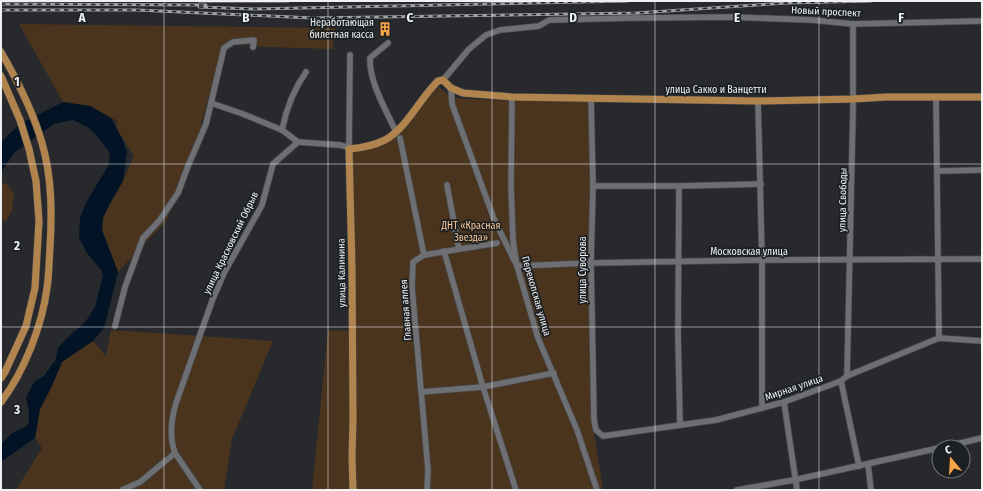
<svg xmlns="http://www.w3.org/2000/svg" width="983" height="491" font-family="'Fira Sans Condensed',sans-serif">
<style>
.green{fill:#4a341e}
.water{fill:#011325}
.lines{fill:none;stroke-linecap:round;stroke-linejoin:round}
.minor-casing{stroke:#46484a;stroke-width:7}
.major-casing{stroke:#46484a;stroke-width:8}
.minor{stroke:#6d6f72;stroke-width:5.5}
.major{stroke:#b1834d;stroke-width:7}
.rail-casing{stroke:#9fa1a4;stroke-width:3}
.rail{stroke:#1d2022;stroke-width:1.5;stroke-dasharray:4.5;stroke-linecap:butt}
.grid{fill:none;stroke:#eff1f3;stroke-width:1;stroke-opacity:0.55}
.labels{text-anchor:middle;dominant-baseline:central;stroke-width:3.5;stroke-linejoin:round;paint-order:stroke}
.street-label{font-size:10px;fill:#eff1f3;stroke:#1d2022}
.poi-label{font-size:10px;fill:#eff1f3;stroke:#1d2022;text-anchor:end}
.park-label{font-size:10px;fill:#f8c694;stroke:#1d2022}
.grid-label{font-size:13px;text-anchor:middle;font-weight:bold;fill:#eff1f3;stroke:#1d2022;stroke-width:3.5;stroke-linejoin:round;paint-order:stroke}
</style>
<rect width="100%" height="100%" fill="#27292c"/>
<g class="green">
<polygon points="19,24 335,28 333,49 266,47 238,44 224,49 208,98 193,156 166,221 118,272 102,230 103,217 123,181 134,156 117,129 117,121 90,106 63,102"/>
<polygon points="438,87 453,98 508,101 557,100 588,102 591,186 588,268 592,420 603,490 312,490 328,330 351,331 357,422 352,152 395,136"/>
<polygon points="6,183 14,194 12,210 6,222 1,218 1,184"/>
<polygon points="111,330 273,341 232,439 224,490 16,490 42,448 35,438 40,409 51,388 62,362 93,341 106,356"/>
</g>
<polygon class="water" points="63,102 90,106 111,118 122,139 127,152 123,181 110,203 103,218 102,230 118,272 104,328 93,341 62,362 51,388 40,409 35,438 1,462 1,444 12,433 27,426 29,422 29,411 26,398 34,382 44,376 56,359 58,348 65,340 86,321 95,307 103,275 101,270 87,253 79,238 80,217 87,201 108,166 110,159 109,152 98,137 89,128 73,120 54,124 15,152 1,172 1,142 20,124"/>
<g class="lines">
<defs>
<g id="minor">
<path d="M 388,43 L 370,58 C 369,82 386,110 396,132"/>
<polyline points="443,80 469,49 486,35 500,30 539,26 549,20 631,18 732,17 812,20 853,24 982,21"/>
<polyline points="451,88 452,104 494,219 515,262"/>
<polyline points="512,97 511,186 513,241 517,266 538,338 577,430 597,490"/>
<polyline points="936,97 939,338"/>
<polyline points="591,99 593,186 591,263 594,420 596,430 603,436 716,420 784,402 841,381 847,376 939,338 982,341"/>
<polyline points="758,101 762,260 762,408"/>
<polyline points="211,103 243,114 282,130 298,142 340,145 347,147 349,149"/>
<path d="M 282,130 C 286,110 294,89 306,72"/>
<polyline points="400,138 424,255 413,262 412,287 428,470 427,490"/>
<polyline points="349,149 350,55"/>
<polyline points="938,171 982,170"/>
<polyline points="447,185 459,249"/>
<polyline points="593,186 679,186 761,184"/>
<polyline points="679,186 678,336 680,424"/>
<polyline points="444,251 483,387 516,490"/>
<polyline points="424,255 497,243"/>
<polyline points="517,266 591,263 762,260 982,259"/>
<polyline points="115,326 125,287 143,238 159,221 178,193 188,166 206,124 224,48 233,42 254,40 253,47"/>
<polyline points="847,376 853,110 853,24"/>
<polyline points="841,381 859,466"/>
<polyline points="421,392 483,387 554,373"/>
<polyline points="784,402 797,490"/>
<polyline points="944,447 982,438"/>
<polyline points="868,464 871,490"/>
<polyline points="122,490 140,482 175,453"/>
<path d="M 200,490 L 175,453 C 169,437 171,420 176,403 L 212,301 L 224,273 L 262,205 L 273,164 L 298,142"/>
<polyline points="737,490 794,480 939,448"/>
</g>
<g id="major">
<path d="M 1,52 C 17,80 33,111 42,143 C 52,177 52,213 50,248 C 49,261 49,275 47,288 C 42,326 24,372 1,402"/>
<polyline points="1,76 20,120 29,149 36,181 39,221 35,288 26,326 5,372 1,378"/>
<path d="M 353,490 L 352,457 L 353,419 L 352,268 L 349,149 C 361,148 375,145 385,140 C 406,129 421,97 438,81 L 443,80 L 451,88 L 463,93 L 512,97 L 758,101 L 853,99 L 886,97 L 982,97"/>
</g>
</defs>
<use href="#minor" class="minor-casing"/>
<use href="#major" class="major-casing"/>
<use href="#minor" class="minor"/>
<use href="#major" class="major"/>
<defs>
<g id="rail">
<polyline points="199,1 288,1"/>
<polyline points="1,4 206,5"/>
<polyline points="199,7 254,9 627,1"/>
<polyline points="1,10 137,10 313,18 637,13 786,3 871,1"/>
</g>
</defs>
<use href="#rail" class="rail-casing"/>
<use href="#rail" class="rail"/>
</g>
<path class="grid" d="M 164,1 L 164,490M 328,1 L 328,490M 492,1 L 492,490M 655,1 L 655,490M 819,1 L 819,490M 1,164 L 982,164M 1,327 L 982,327"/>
<defs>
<symbol id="building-bare" viewBox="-9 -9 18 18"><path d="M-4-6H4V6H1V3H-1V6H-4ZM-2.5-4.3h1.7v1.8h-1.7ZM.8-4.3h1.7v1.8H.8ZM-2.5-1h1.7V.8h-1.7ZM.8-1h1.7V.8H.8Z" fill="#f5a346" stroke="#1d2022" stroke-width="2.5" paint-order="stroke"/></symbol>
</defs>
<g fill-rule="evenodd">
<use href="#building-bare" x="375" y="19" width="20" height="20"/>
</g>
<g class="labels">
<g class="street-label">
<text transform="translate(826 12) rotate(3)">Новый проспект</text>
<text x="716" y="90">улица Сакко и Ванцетти</text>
<text transform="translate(843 200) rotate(-89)">улица Свободы</text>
<text transform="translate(231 243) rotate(-64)">улица Красковский Обрыв</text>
<text x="749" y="252">Московская улица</text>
<text transform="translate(583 270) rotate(-90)">улица Суворова</text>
<text transform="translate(342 273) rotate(-91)">улица Калинина</text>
<text transform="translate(536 296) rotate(74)">Перекопская улица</text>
<text transform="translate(406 310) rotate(-94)">Главная аллея</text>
<text transform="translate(794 388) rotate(-19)">Мирная улица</text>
</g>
<g class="poi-label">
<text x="374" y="23">Неработающая<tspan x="374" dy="12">билетная касса</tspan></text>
</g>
<g class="park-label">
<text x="471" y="226">ДНТ «Красная<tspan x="471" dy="12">Звезда»</tspan></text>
</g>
</g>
<g class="grid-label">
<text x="82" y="22">A</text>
<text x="246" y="22">B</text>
<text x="410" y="22">C</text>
<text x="573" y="22">D</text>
<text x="737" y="22">E</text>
<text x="901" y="22">F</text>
<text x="17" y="86">1</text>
<text x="17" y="250">2</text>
<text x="17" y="414">3</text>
</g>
<rect width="983" height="491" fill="none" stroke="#eff1f3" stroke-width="4"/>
<g transform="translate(951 459) rotate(342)"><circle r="19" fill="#1d2022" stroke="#717476"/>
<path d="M0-3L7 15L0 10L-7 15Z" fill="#f5a346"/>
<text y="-6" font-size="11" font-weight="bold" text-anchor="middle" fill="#eff1f3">С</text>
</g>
</svg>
